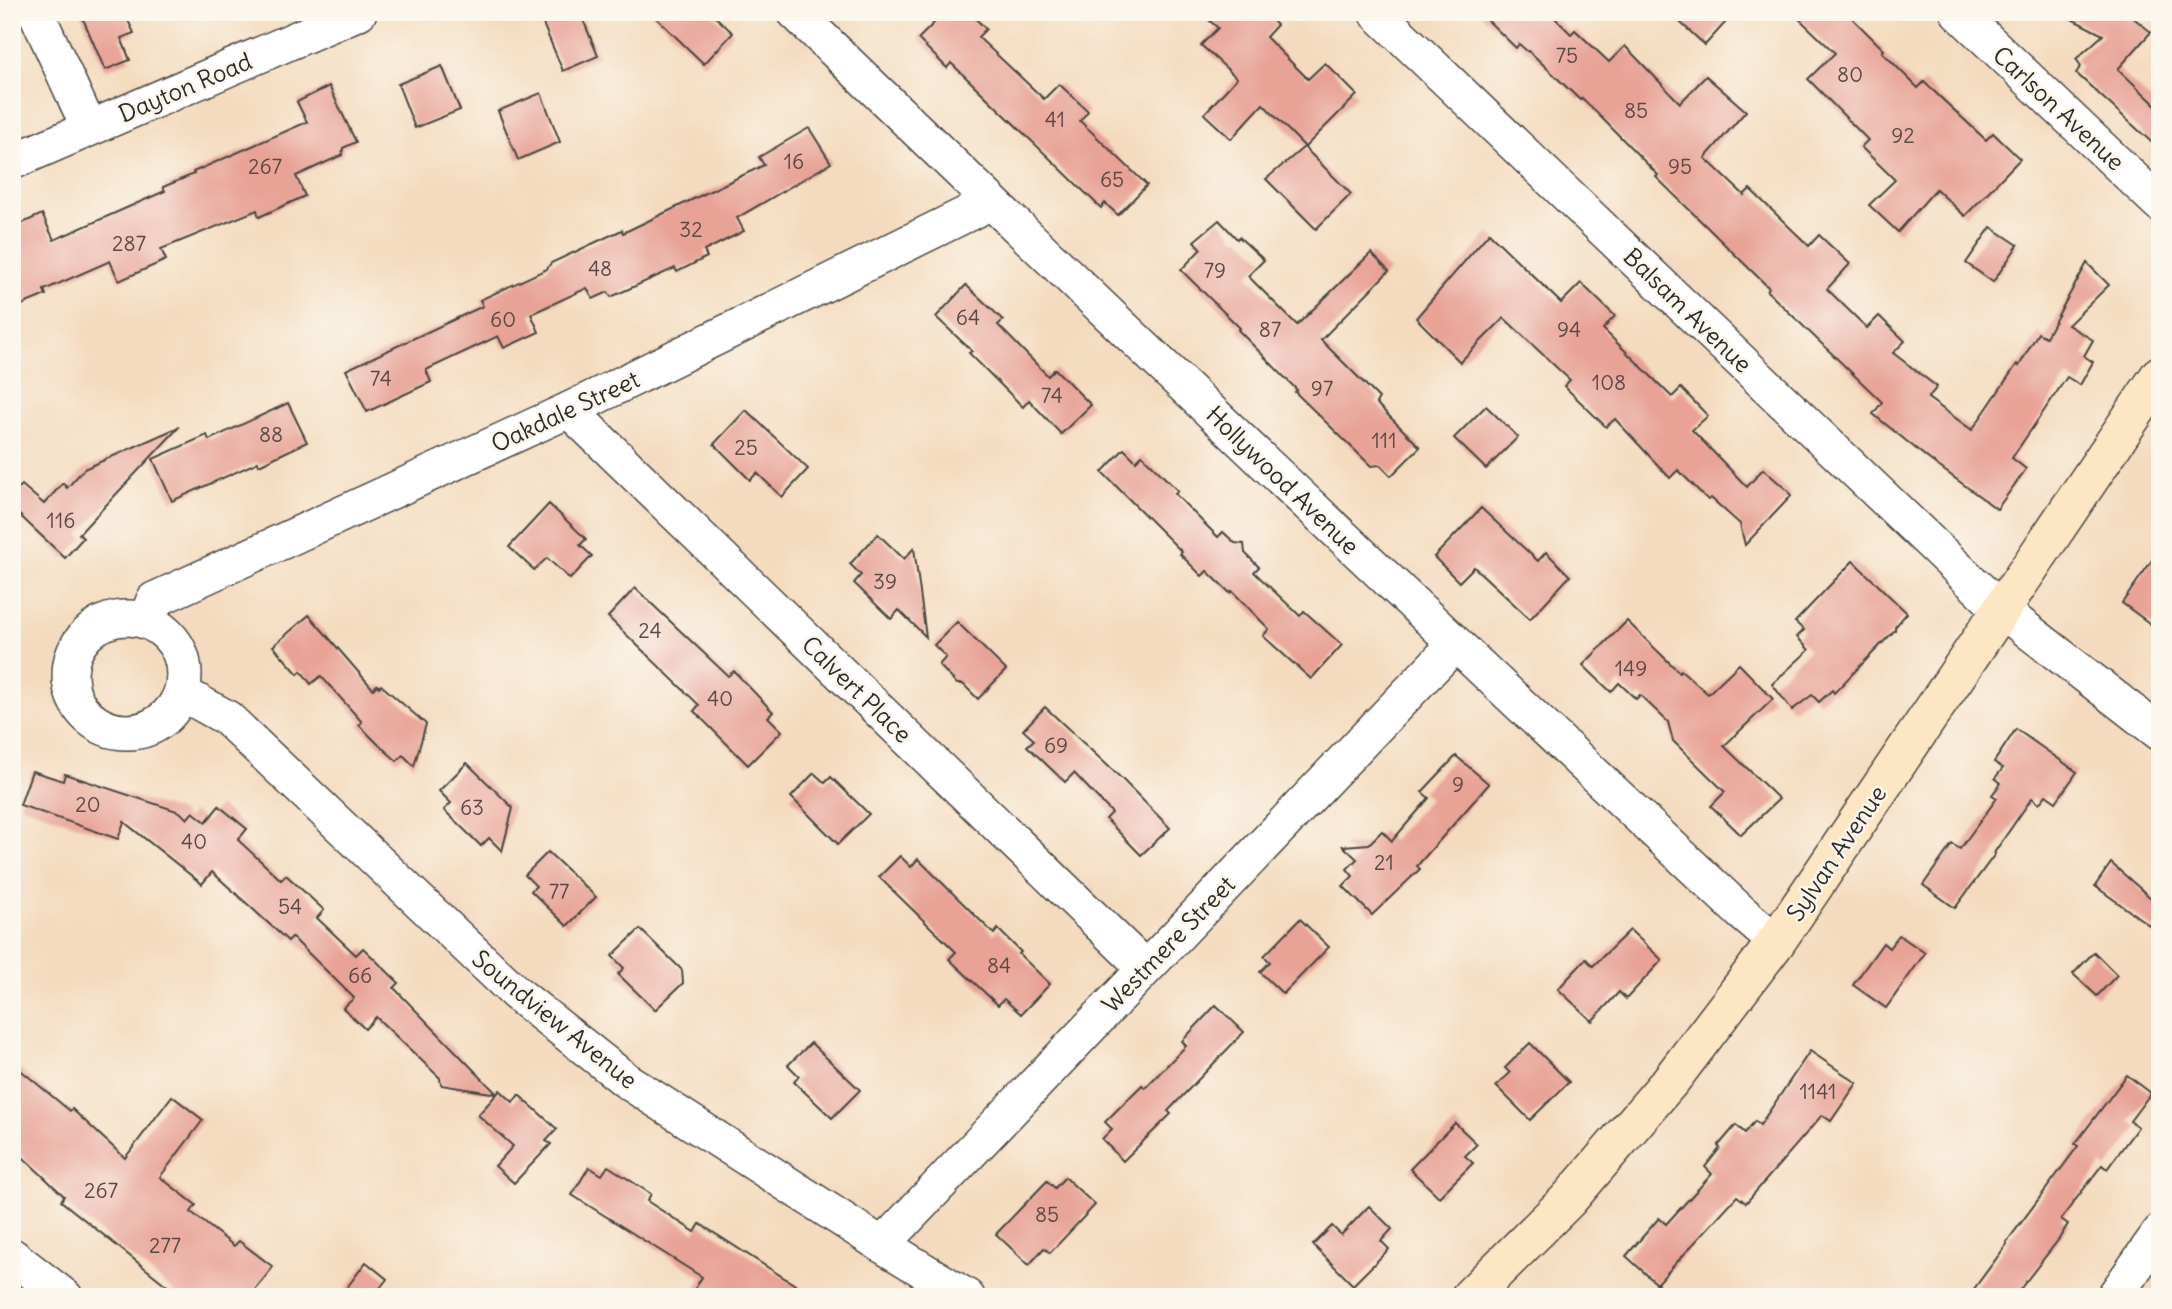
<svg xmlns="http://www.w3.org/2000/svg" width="2172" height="1309" font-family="Delius,sans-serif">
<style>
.building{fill:#e8a296}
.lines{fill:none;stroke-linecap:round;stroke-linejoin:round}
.street-casing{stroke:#494541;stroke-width:38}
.secondary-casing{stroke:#494541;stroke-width:41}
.street{stroke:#fff;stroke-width:35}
.secondary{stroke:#fce6c4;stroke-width:38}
.labels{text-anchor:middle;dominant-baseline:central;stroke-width:5;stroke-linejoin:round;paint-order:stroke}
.number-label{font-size:21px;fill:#5a4946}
.street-label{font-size:24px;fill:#2b2b2b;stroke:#fbf7ec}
</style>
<rect width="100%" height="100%" fill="#fbf7ec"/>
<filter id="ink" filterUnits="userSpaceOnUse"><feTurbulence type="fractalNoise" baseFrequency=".0143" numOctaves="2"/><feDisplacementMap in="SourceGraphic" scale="14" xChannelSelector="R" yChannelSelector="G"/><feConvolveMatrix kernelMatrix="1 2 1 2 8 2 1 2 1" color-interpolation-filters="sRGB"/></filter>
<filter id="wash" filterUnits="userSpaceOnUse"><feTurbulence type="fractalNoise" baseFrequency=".00686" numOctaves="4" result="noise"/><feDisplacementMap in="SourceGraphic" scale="28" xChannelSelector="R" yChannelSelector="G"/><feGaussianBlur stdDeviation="1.57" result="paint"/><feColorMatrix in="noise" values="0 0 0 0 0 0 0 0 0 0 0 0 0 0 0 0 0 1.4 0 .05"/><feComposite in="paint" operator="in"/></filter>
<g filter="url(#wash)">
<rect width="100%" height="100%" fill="#f4dbbf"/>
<g id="blocks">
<g class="building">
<polygon points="80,12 124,12 134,33 121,38 130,60 105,70"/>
<polygon points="538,12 580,12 598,56 563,71"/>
<polygon points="650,12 710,12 733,33 704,64"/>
<polygon points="945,12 969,12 986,29 978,37 1044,99 1059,84 1088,111 1080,121 1147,185 1118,215 1105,203 1101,208 951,63 947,68 918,39"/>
<polygon points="1200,12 1263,12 1277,25 1266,37 1308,79 1325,63 1357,95 1305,147 1263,104 1231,139 1204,114 1237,78 1201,45 1218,28"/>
<polygon points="1479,12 1549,12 1571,34 1575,30 1609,62 1625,46 1680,103 1706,76 1746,111 1705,158 1744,195 1750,189 1809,246 1819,235 1850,264 1827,289 1867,328 1879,316 1905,341 1893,353 1937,387 1928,398 1972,430 2017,364 2019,366 2038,333 2046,337 2087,263 2109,285 2068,325 2093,340 2084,356 2093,362 2080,385 2067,377 2012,458 2026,469 1997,509 1930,460 1873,414 1882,402 1767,291 1769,288 1656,177 1658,175 1582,98 1580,100 1529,51 1528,52 1519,44 1516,48"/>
<polygon points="1669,12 1735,12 1705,45"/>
<polygon points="1792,12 1846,12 1884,50 1882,52 1918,88 1924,82 1986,140 1993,133 2020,159 1965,216 1936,189 1898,232 1869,205 1895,180 1861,147 1868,140 1808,79 1835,53"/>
<polygon points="2058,12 2126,12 2151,32 2118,69 2160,109 2160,150 2076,73 2081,66 2076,59 2103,35"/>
<polygon points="442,66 460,110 415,128 398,84"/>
<polygon points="329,86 356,142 343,148 342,155 296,176 305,196 259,217 257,210 161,249 166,260 119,281 110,261 44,290 46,295 19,306 12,291 12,228 42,214 54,240 165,191 163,187 194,174 193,172 307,122 297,102"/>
<polygon points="541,93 560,142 518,160 498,111"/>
<polygon points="809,128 831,163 737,218 744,231 704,251 707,257 677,272 675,268 611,297 608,292 593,299 587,288 531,314 539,332 504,348 498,336 426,370 431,382 367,412 346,370 483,306 480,300 547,269 551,263 622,230 623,233 764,165 759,157"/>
<polygon points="1304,147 1351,194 1316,229 1266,179"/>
<polygon points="1219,220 1237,239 1239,237 1264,260 1248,276 1297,325 1371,253 1389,271 1321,340 1379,398 1376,403 1420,447 1391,476 1380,465 1371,466 1295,392 1297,390 1238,330 1240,328 1181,270 1201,249 1194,241"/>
<polygon points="1991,227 2018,245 1993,282 1966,263"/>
<polygon points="1489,233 1561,303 1581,283 1615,316 1603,329 1672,397 1681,388 1708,416 1692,430 1747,487 1763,469 1788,491 1791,496 1745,545 1740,524 1711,498 1708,500 1678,470 1670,478 1615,419 1606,427 1564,386 1570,380 1504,318 1460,362 1416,318"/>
<polygon points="966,285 1003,320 998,325 1048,376 1055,369 1091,405 1061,434 1029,400 1023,407 969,353 972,351 936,317"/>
<polygon points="288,403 307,442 259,465 258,462 172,501 153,459 207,435 209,440"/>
<polygon points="1486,406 1518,437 1486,469 1454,438"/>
<polygon points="746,410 808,469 782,497 757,473 750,480 714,444"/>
<polygon points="179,427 79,534 83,538 65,558 12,508 12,495 22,485 44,504 63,483 67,488 84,469"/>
<polygon points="1124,449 1136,461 1142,455 1178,491 1175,494 1218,537 1223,532 1235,543 1244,544 1245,553 1259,567 1254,572 1300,616 1304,611 1342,645 1311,679 1263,636 1269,629 1232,591 1230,593 1207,571 1202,576 1180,554 1182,552 1102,472"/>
<polygon points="549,504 586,539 580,545 592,556 570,579 547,558 534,570 509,547"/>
<polygon points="1481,508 1538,561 1546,552 1570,576 1530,619 1474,567 1459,582 1434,557"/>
<polygon points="878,534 904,559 914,548 926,637 899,610 891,619 854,583 861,575 850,564"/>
<polygon points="2160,549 2160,631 2122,603"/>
<polygon points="1853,561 1907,613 1895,627 1895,630 1834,693 1832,690 1819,702 1812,695 1792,710 1772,684 1809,650 1797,637 1804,630 1795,622"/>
<polygon points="635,588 728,676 734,671 773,712 768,717 782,731 748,765 694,711 699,705 608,617"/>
<polygon points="309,615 373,689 377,685 379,687 381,685 426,724 414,766 403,755 397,761 379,745 359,725 362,722 321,676 311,684 301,671 298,674 273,646"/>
<polygon points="1627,621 1679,672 1681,670 1708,694 1739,664 1773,699 1724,746 1779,799 1741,835 1711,806 1725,792 1673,741 1668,722 1640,695 1636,699 1619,683 1611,692 1583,665"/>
<polygon points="957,622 1006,670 978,699 963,684 957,684 939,665 946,657 934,645"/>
<polygon points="1045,707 1123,780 1170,828 1141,855 1106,819 1112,813 1074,773 1065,782 1027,746 1034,740 1023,730"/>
<polygon points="2016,729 2077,772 2056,802 2046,795 2039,804 2032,798 1994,853 1995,854 1955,908 1923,885 1952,844 1960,849 1997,798 1992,795 2001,783 1995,778 2003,768 1994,762"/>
<polygon points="1456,756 1489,784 1417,866 1420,869 1372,915 1343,886 1353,876 1347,869 1357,859 1343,846 1369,844 1382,831 1392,841 1429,798 1422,792"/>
<polygon points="467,763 513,808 502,851 489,838 481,846 444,810 451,803 439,791"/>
<polygon points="32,771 63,781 65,774 180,812 187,819 193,812 206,822 219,806 247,829 238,840 281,880 286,875 324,910 317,918 356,955 363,948 399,983 394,988 497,1094 500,1090 513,1102 519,1095 557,1129 546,1141 551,1144 514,1183 495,1166 513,1146 478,1115 497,1094 441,1085 440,1078 376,1017 365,1029 343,1008 354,998 292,937 288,941 212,872 202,884 124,822 118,839 20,805"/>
<polygon points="814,773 825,783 831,777 869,814 838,844 791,797"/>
<polygon points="548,852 596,897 567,926 531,891 536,886 525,875"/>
<polygon points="900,856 911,867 918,859 994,934 998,929 1021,952 1019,954 1050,984 1021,1014 1004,999 998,1005 949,959 956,952 879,877"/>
<polygon points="2111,863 2160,906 2160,933 2095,886"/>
<polygon points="1300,919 1329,947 1283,994 1260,972 1270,962 1264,956"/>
<polygon points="640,929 682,970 683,983 655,1010 618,974 624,968 612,956"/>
<polygon points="1630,930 1662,960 1626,999 1619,992 1592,1021 1558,989 1586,959 1593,966"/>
<polygon points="1899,935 1925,953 1886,1008 1853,985 1883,943 1889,948"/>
<polygon points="2094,952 2117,975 2097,996 2073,974"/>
<polygon points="1216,1005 1244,1032 1168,1111 1171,1114 1123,1161 1102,1139 1112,1129 1105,1122 1142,1085 1145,1088 1186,1046 1182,1041"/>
<polygon points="811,1043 860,1090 832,1118 794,1082 799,1076 788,1065"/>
<polygon points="1530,1043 1569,1082 1530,1120 1496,1086 1510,1073 1505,1068"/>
<polygon points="1810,1051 1857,1083 1831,1121 1822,1115 1746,1203 1737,1196 1657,1284 1626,1256 1659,1218 1666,1224 1712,1174 1705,1167 1720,1148 1718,1146 1736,1125 1745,1133 1755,1121 1760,1125"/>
<polygon points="12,1063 70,1111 72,1109 125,1158 172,1096 203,1120 160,1177 196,1205 191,1212 234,1246 239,1241 273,1267 249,1297 181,1297 61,1201 64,1196 12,1147"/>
<polygon points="2127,1075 2151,1093 2130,1121 2138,1127 2107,1169 2102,1165 2061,1219 2068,1224 2059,1239 2014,1297 1968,1297 2007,1244 2006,1243 2078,1146 2075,1144"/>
<polygon points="1455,1123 1477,1144 1465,1156 1473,1163 1439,1197 1410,1169"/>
<polygon points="608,1166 651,1194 647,1201 695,1232 700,1224 814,1297 690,1297 702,1277 572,1195 589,1167 602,1175"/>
<polygon points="1065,1177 1095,1205 1050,1253 1044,1248 1029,1265 996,1234 1047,1181 1055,1188"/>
<polygon points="1369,1206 1392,1229 1381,1241 1389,1249 1353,1285 1313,1245 1332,1226 1341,1235"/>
<polygon points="366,1262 387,1279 373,1297 340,1297"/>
</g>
</g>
</g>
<g filter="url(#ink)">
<use href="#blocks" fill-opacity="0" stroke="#494541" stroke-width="2"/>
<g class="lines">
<defs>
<g id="street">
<polyline points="36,12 89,128"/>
<path d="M 795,12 C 1107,315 1423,614 1741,912 L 1776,942"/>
<polyline points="1376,12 2000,609 2160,733"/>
<polyline points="1958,12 2160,204"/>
<polyline points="12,162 359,12"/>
<polyline points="569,410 1145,968"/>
<circle cx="127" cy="675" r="57"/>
<polyline points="146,620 154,600 569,410 991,202"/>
<polyline points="182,693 227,718 516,993 627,1081 882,1245 967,1297"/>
<polyline points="882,1245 1455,644"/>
<polyline points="12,1256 65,1297"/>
<polyline points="2114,1297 2160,1232"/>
</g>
<polyline id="secondary" points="1470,1297 1568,1200 1671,1080 1776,942 2160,375"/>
</defs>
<use href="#street" class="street-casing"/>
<use href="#secondary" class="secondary-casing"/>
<use href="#street" class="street"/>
<use href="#secondary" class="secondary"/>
</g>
</g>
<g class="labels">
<g class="number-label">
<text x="1567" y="55">75</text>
<text x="1850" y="74">80</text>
<text x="1636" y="110">85</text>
<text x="1055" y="119">41</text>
<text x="1903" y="135">92</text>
<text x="794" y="161">16</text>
<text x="265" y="166">267</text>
<text x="1680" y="166">95</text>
<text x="1112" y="179">65</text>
<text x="691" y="229">32</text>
<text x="129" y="243">287</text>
<text x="600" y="268">48</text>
<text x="1215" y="270">79</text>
<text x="968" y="317">64</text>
<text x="503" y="319">60</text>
<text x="1270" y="329">87</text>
<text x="1569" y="329">94</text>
<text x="381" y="378">74</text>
<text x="1609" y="382">108</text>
<text x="1322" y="388">97</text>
<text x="1052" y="395">74</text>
<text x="271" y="434">88</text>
<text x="1384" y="440">111</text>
<text x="746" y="447">25</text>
<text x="61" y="520">116</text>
<text x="885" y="581">39</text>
<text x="650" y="630">24</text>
<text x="1631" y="668">149</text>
<text x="720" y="698">40</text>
<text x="1056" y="745">69</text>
<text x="1458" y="784">9</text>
<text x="88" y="804">20</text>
<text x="472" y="807">63</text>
<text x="194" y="841">40</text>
<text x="1384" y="862">21</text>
<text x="559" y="891">77</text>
<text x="290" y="906">54</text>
<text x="999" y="965">84</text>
<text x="360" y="975">66</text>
<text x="1818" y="1091">1141</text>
<text x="101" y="1190">267</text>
<text x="1047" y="1214">85</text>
<text x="165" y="1245">277</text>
</g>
<g class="street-label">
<text transform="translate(185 87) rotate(-23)">Dayton Road</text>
<text transform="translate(2059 108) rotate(43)">Carlson Avenue</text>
<text transform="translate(1688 310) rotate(44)">Balsam Avenue</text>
<text transform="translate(565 411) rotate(-25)">Oakdale Street</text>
<text transform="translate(1283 480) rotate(44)">Hollywood Avenue</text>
<text transform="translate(857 689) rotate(44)">Calvert Place</text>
<text transform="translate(1836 853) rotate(-56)">Sylvan Avenue</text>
<text transform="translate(1168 944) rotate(-46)">Westmere Street</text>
<text transform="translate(555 1019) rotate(39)">Soundview Avenue</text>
</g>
</g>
<rect width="2172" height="1309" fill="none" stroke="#fbf7ec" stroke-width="42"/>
</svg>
